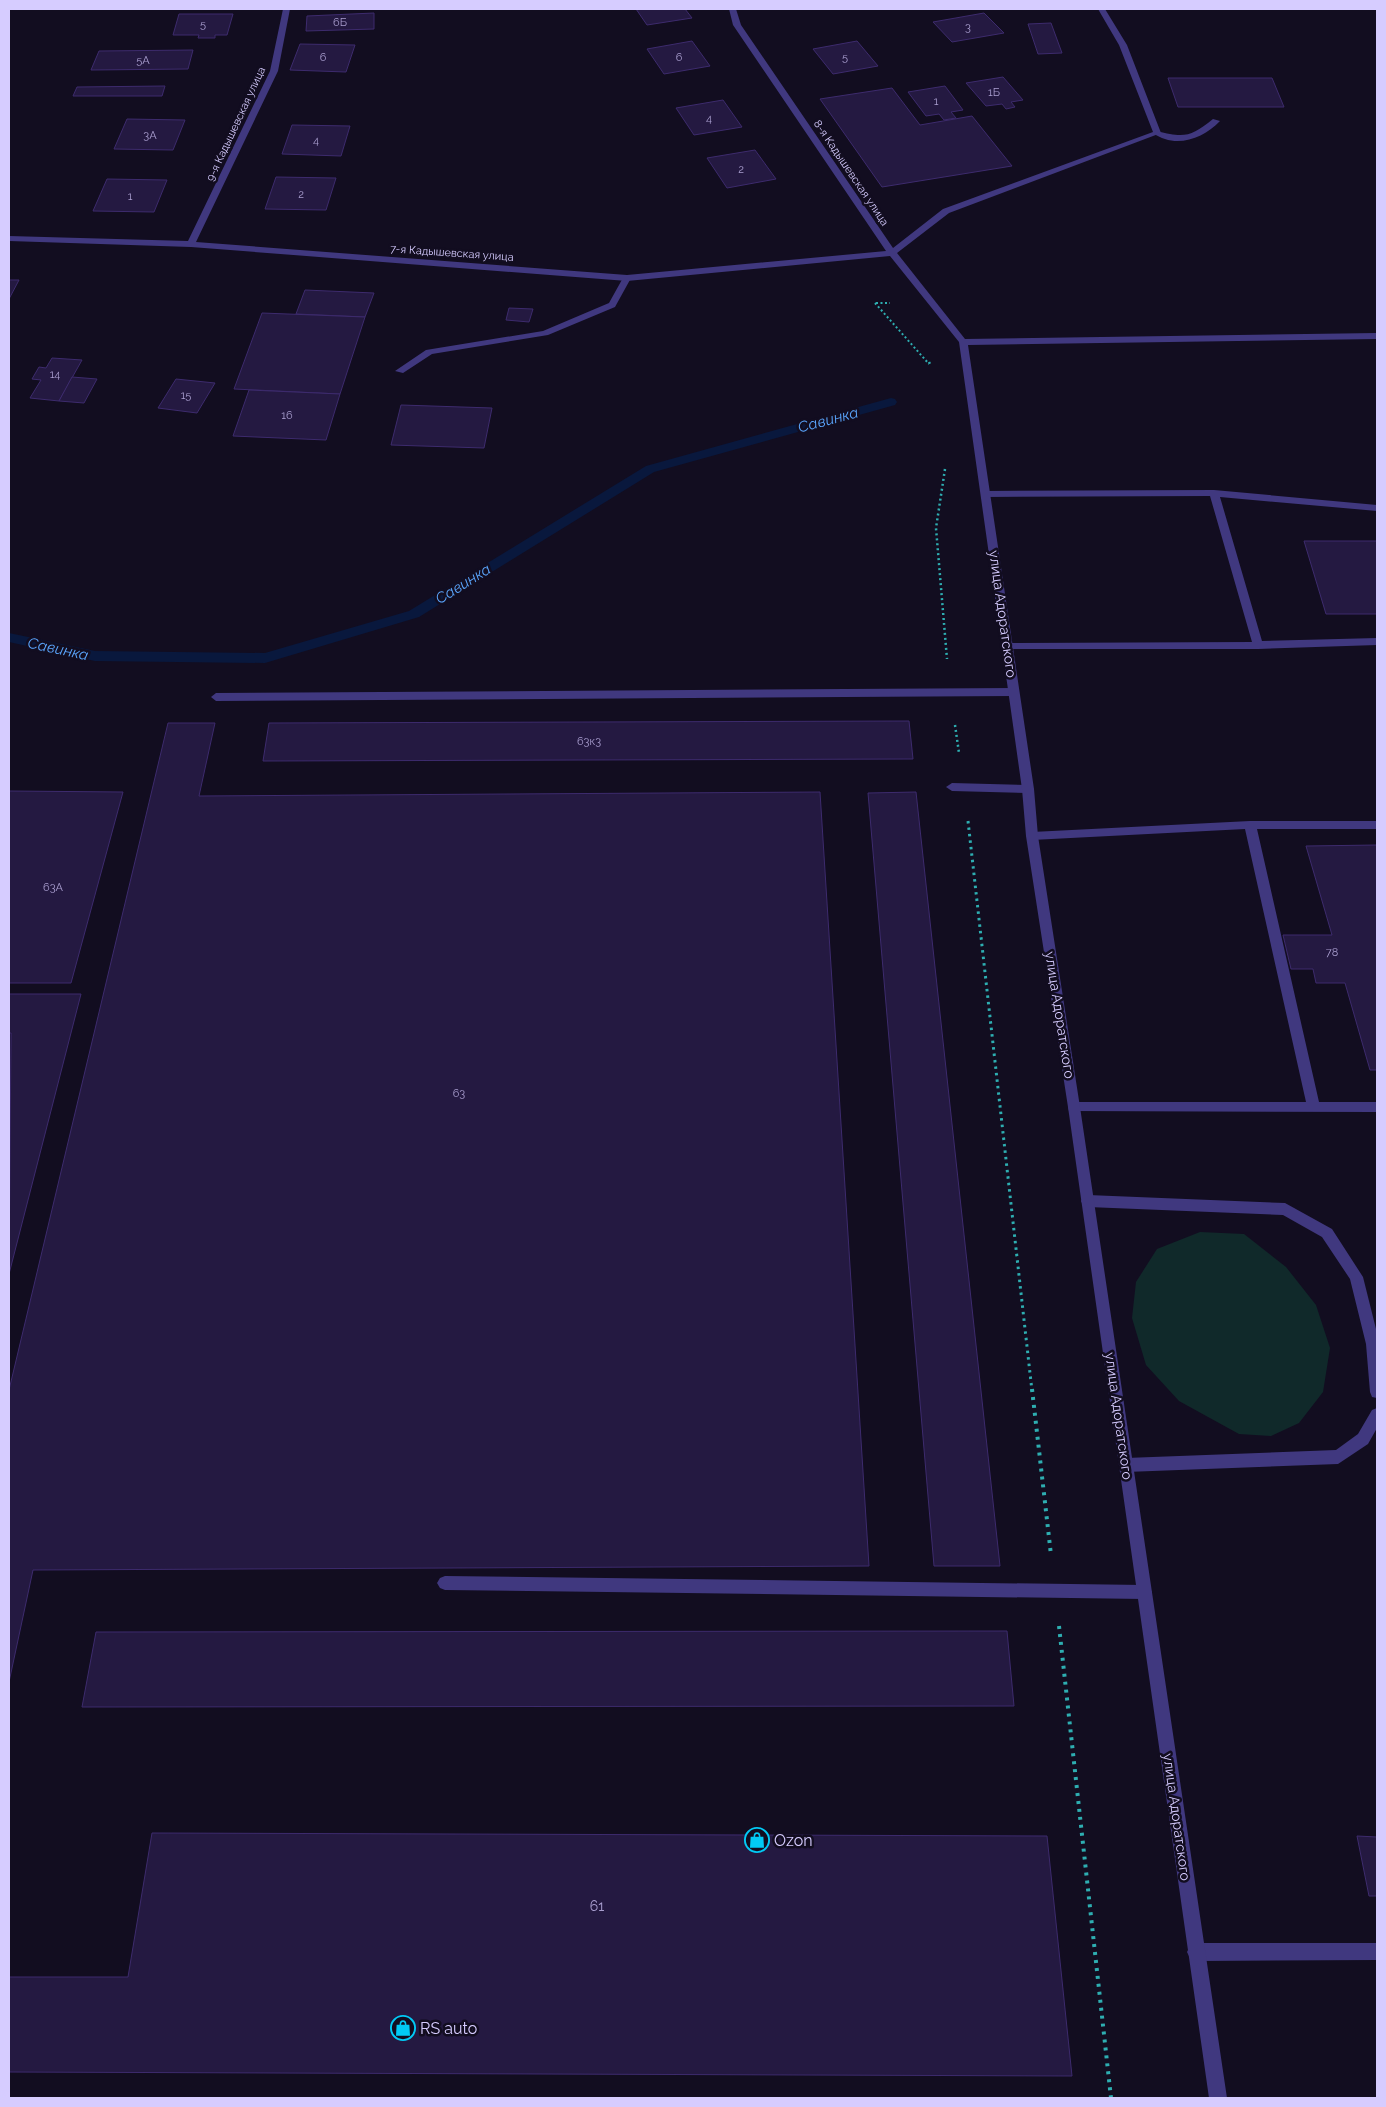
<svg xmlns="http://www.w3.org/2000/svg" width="1386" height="2107" font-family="Raleway,sans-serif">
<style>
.green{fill:#10292a}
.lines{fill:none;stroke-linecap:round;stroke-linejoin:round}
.stream{fill:#09183d;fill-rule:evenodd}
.building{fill:#241941;stroke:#3d2b6d}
.path-far3{stroke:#2eaeb1;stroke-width:2;stroke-dasharray:2 2.5;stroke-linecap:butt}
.path-far2{stroke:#2eaeb1;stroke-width:2.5;stroke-dasharray:2 3;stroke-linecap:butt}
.path-far1{stroke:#2eaeb1;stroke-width:3;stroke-dasharray:2.5 4;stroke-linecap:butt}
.path{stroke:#2eaeb1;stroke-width:4;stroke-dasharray:3 5;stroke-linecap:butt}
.lane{fill:#40387f;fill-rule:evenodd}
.street{fill:#40387f;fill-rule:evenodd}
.labels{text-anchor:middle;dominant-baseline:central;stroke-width:5;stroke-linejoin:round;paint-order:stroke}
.number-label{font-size:11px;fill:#aa9fd0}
.far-street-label{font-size:11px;fill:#d6ccff;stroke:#120d20}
.street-label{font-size:14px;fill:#d6ccff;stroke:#120d20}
.near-number-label{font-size:14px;fill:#aa9fd0}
.water-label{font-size:15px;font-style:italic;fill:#5ba6fe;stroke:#120d20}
.near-poi-label{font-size:16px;fill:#d6ccff;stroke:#120d20;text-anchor:start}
</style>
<rect width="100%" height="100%" fill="#120d20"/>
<polygon class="green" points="1200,1232 1244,1234 1286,1267 1316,1305 1330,1348 1323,1392 1299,1423 1271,1436 1239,1434 1179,1401 1146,1365 1132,1318 1136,1282 1157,1249"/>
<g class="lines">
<polygon class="stream" points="891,398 895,399 897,402 895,405 654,472 419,617 265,663 95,661 9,642 9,633 95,651 265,653 409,611 646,466"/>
</g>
<g class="building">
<polygon points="636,9 685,9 692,18 647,25"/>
<polygon points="374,13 374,29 306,31 307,16"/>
<polygon points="984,13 1004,33 952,42 933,22"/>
<polygon points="179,14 233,14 227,35 215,35 215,38 198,38 199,35 173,35"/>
<polygon points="1051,23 1062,53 1038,54 1028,24"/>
<polygon points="692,41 710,66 664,74 647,49"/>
<polygon points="857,41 878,66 833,74 813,49"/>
<polygon points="300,44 355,45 346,72 290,70"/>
<polygon points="193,50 188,69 91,70 99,51"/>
<polygon points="1003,77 1023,100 1011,102 1015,107 1006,109 1002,104 986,106 966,83"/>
<polygon points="1168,78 1272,78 1284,107 1178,107"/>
<polygon points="165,86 162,96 73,96 77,87"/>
<polygon points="945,86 963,110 951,112 956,118 944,120 939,114 926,116 908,92"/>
<polygon points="892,88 920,125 972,116 1012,166 882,187 820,99"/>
<polygon points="723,100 742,127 694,135 676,108"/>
<polygon points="127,119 185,120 173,150 114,149"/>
<polygon points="292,125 350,126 341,156 282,154"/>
<polygon points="755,150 776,179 727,188 707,158"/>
<polygon points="276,177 336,178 326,210 265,209"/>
<polygon points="107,179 167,180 154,212 93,211"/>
<polygon points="9,280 19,280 9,299"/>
<polygon points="305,290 374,293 365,317 296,314"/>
<polygon points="509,308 533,309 529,322 506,320"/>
<polygon points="262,313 365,317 340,394 234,389"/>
<polygon points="52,358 82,360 59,401 30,398 41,380 32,379 39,367 46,368"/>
<polygon points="72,377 97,379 84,403 59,401"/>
<polygon points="176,379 215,383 197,413 158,408"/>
<polygon points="249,390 340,394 326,440 233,436"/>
<polygon points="401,405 492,408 484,448 391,445"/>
<polygon points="1304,541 1377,541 1377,614 1326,614"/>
<polygon points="909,721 913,759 263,761 269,723"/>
<polygon points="168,723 215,723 199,796 820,792 869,1566 33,1570 9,1682 9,1390"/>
<polygon points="9,791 123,792 71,983 9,983"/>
<polygon points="916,792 1000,1566 934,1566 868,793"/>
<polygon points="1377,845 1377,1070 1370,1070 1345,983 1316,983 1313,969 1291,969 1283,935 1332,935 1306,846"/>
<polygon points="9,994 81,994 9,1274 11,1033 9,1033"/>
<polygon points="1007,1631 1014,1706 82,1707 96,1632"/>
<polygon points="152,1833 1047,1836 1072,2076 9,2072 9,1977 128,1977"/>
<polygon points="1357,1836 1377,1837 1377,1896 1369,1896"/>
</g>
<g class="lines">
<g class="path-far3">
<polyline points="875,303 929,364"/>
<polyline points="876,303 890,303"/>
</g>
<g class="path-far2">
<polyline points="929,362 931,366"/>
<polyline points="945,469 936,528 947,659"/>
<polyline points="955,725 959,753"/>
</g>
<polyline class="path-far1" points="968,821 1032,1391"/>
<g class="path">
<polyline points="1032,1389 1051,1555"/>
<polyline points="1059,1626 1111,2098"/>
</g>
<g class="lane">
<path d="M 1213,119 L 1220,121 C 1203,139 1175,149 1153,133 L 1157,131 C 1184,138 1191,137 1213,119 Z"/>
<polygon points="624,276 631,278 615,307 548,335 432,354 403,373 395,371 426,350 543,331 609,303"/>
<polygon points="1214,490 1377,505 1377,511 1220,497 1262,641 1377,638 1377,645 1258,649 1004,649 1003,647 1008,643 1252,642 1210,496 986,497 981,494 986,491"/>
<polygon points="1014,688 1019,692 1014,696 216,701 211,697 216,693"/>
<polygon points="952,783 1028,785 1034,789 1028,793 952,791 946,787"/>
<polygon points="1250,821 1377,821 1377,829 1257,829 1319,1102 1377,1102 1377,1112 1069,1111 1068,1107 1069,1103 1074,1102 1306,1102 1245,829 1032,840 1026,836 1032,832"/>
<polygon points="1088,1195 1285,1203 1332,1229 1363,1277 1377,1333 1377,1398 1372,1397 1370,1392 1366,1344 1350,1279 1322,1237 1283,1215 1088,1207 1083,1205 1081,1201 1083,1197"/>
<polygon points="1377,1408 1377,1428 1368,1444 1338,1464 1126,1472 1121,1470 1119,1465 1121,1460 1126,1458 1336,1450 1358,1434 1372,1410"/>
<polygon points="445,1576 1144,1585 1149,1587 1152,1592 1149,1597 1144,1599 445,1590 440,1588 437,1583 440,1578"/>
<polygon points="1196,1943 1377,1943 1377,1960 1196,1961 1190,1958 1187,1952 1190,1946"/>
</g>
<polygon class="street" points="283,9 290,9 278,71 196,242 627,275 886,251 733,25 729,9 736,9 741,25 893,248 943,209 1153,132 1119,45 1098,9 1105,9 1127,45 1161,133 949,213 897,253 965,339 1377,333 1377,339 968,345 1034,789 1038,836 1080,1107 1227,2098 1209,2098 1068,1107 1026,836 1022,789 959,342 890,256 627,281 191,247 9,241 9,236 188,241 270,71"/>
</g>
<defs>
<symbol id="shop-ring" viewBox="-11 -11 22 22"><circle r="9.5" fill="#120d20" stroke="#02caf5" stroke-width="1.5"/><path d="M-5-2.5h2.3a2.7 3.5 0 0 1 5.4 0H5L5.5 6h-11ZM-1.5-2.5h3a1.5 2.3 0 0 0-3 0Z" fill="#02caf5"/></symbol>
</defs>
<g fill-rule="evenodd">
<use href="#shop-ring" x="743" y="1826" width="28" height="28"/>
<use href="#shop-ring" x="389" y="2014" width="28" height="28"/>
</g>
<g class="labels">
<g class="number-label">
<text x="340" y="22">6Б</text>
<text x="203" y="24">5</text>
<text x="968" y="27">3</text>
<text x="323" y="57">6</text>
<text x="679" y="57">6</text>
<text x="845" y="57">5</text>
<text x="143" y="60">5А</text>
<text x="994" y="92">1Б</text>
<text x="936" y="101">1</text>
<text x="709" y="118">4</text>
<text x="150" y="135">3А</text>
<text x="316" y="140">4</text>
<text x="741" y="169">2</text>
<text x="301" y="194">2</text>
<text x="130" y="196">1</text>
<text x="55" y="374">14</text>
<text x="186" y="395">15</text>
<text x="287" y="415">16</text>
<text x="589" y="741">63к3</text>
<text x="53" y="887">63А</text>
<text x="1332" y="952">78</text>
<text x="459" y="1093">63</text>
</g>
<g class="far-street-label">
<text transform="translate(236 124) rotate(-65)">9-я Кадышевская улица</text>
<text transform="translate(851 173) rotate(56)">8-я Кадышевская улица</text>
<text transform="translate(452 253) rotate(4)">7-я Кадышевская улица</text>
</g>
<g class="street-label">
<text transform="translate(1003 614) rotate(82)">улица Адоратского</text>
<text transform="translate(1060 1015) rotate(81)">улица Адоратского</text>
<text transform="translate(1119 1416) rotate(82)">улица Адоратского</text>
<text transform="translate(1177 1817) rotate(82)">улица Адоратского</text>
</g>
<g class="near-number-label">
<text x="597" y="1906">61</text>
</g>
<g class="water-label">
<text transform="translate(828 420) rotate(-15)">Савинка</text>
<text transform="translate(463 584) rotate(-32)">Савинка</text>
<text transform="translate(58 649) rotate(12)">Савинка</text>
</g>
<g class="near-poi-label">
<text x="774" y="1840">Ozon</text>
<text x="420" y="2028">RS auto</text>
</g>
</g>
<rect width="1386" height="2107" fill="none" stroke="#d6ccff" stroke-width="20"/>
</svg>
